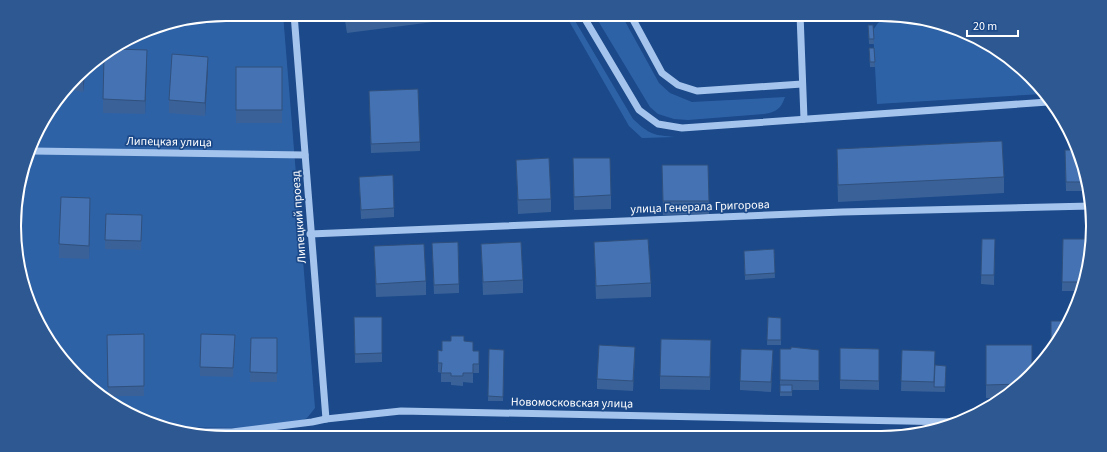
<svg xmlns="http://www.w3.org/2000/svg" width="1107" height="452" font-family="'Source Sans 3',sans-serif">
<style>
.green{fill:#2e62a7}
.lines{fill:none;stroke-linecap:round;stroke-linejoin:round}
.minor{stroke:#a5c4ed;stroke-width:7}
.wall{fill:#3a6299}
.shaded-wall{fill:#30507d}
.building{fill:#4472b2;stroke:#30507d}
.labels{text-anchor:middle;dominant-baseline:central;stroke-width:3.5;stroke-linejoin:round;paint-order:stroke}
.street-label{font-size:12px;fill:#fff;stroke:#1b4989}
.rim{fill:none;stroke:#fff;stroke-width:2}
</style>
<rect width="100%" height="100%" fill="#1b4989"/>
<g class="green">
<polygon points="226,14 283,14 315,408 307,418 289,426 249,428 158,427 97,394 43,332 18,267 16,198 42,120 86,66 158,25"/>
<path d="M 565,14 L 571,14 L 633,119 C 650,135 653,135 676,137 L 642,138 L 629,126 Z"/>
<path d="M 594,14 L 621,14 L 659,83 L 670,93 L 692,102 L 785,97 C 781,109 776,112 764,114 L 688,120 L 674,119 L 658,114 L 650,107 Z"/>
<polygon points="890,15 949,25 1021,66 1042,94 877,104 873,30 878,23"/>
</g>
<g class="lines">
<g class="minor">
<path d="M 294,14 C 305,149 315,284 326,419"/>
<polyline points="582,14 639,110 658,124 682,128 1048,102"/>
<polyline points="630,14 662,73 678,85 697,91 802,84"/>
<polyline points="800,14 804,119"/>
<polyline points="32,151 305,155"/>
<polyline points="310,234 842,212 1091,206"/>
<polyline points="188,432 232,432 312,422 326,419 401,411 956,422"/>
</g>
</g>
<g class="wall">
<polygon points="240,14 266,14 265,19 240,16"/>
<polygon points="344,14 433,14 433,22 347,33"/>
<polygon points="868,25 873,25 874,44 869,44"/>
<polygon points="869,48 874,48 875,67 870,67"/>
<polygon points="147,64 145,114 103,113 103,99"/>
<polygon points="86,66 83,92 68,89"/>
<rect x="236" y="67" width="46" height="56"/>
<polygon points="208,70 205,116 169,113 169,100"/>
<polygon points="369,91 420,142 420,151 371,153"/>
<polygon points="837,149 1004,177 1004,193 838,202 837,166"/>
<polygon points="1076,150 1087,191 1066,191 1065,159"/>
<polygon points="516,160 551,199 551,212 518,214"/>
<polygon points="662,165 709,201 709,214 663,215"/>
<polygon points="573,172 611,195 611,209 574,210"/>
<polygon points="359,177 394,208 394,217 361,219"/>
<polygon points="90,211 89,259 59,258 59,244"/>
<polygon points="142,225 141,250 105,249 105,240"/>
<polygon points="982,239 995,239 994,285 981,284"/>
<polygon points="1063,239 1087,252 1082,291 1062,291"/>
<polygon points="594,242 651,283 651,297 596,299"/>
<polygon points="432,243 459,284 459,293 434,294"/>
<polygon points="481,244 523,280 523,293 483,295"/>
<polygon points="374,246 426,281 426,295 376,297"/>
<polygon points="774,249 775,278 745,280 744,251"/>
<polygon points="354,317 382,317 382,362 355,363"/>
<polygon points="768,317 781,318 781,345 767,345"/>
<polygon points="144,334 144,396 108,396 107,335"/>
<polygon points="251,338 277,338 277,382 250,382"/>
<polygon points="464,341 473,351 479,351 479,373 473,373 473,383 463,382 463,386 451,385 451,382 441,382 441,373 438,372 438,350 442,351"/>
<polygon points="235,345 233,377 200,376 200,367"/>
<polygon points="986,345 1032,372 1021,386 1002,398 986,398"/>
<polygon points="840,348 879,349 879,390 840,389"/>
<polygon points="489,349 504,350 503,401 488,401"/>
<polygon points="780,349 819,350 819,390 792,390 792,396 780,396"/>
<polygon points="902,350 935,365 946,366 945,392 901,391"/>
<polygon points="711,353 710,390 660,389 660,376"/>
<polygon points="635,356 633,391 597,389 597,379"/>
<polygon points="773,359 771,392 740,390 740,381"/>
</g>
<g class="shaded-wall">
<polygon points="147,50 147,64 145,114 145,101"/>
<polygon points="208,57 208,70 205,116 205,103"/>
<polygon points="86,66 83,92 83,78 84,69"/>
<polygon points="90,198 90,211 89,259 89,246"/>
<polygon points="635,347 635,356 633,391 633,381"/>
<polygon points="773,350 773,359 771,392 771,382"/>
</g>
<g class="building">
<polygon points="347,14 365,14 347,16"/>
<polygon points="868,25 873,25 874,39 869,39"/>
<polygon points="869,48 874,48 875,62 870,62"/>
<polygon points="116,49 147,50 145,101 103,99 104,56"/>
<polygon points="172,54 208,57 205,103 169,100"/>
<rect x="236" y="67" width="46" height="43"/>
<polygon points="84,69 83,78 77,77"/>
<polygon points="418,89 420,142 371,144 369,91"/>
<polygon points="1002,141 1004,177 838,185 837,149"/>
<polygon points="1065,150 1076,150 1084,182 1066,182"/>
<polygon points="549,158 551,199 518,200 516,160"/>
<polygon points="573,158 610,158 611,195 574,197"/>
<polygon points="662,165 708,165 709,201 663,201"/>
<polygon points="393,175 394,208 361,210 359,177"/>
<polygon points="61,197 90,198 89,246 59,244"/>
<polygon points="106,214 142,215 141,241 105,240"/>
<polygon points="648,239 651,283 596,286 594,242"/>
<polygon points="982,239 995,239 994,275 981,275"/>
<polygon points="1063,239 1087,239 1087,254 1083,282 1062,282"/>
<polygon points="458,242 459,284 434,285 432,243"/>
<polygon points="521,242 523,280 483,282 481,244"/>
<polygon points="424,244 426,281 376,284 374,246"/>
<polygon points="774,249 775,273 745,275 744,251"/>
<polygon points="354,317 382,317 382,353 355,354"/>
<polygon points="768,317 781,318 781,340 767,340"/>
<polygon points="1051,321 1068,321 1057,344 1051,351"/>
<polygon points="144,334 144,386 108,387 107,335"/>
<polygon points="201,334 235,335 233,368 200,367"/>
<polygon points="451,336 464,336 464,341 473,342 473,351 479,351 479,364 473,364 473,373 463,373 463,376 451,376 451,373 441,373 442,363 438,363 438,350 442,351 442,341 451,341"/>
<polygon points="251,338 277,338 277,373 250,372"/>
<polygon points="661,339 711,340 710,377 660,376"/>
<polygon points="599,345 635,347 633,381 597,379"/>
<polygon points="986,345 1032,345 1032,372 1022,384 986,385"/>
<polygon points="791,347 819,350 819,381 780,380 780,349 791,349"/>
<polygon points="840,348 879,349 879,381 840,380"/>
<polygon points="489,349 504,350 503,397 488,396"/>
<polygon points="741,349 773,350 771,382 740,381"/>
<polygon points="902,350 935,351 934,382 901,381"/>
<polygon points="935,365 946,366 945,387 934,387"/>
<rect x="780" y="385" width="12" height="7"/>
</g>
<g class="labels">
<g class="street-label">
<text transform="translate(169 142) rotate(1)">Липецкая улица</text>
<text transform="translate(700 207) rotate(-2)">улица Генерала Григорова</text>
<text transform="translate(299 217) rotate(-94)">Липецкий проезд</text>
<text transform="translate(572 403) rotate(1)">Новомосковская улица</text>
</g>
</g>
<path d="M0 0H1107V452H0ZM226 21H881A205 205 0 0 1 1086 226V226A205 205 0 0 1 881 431H226A205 205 0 0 1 21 226V226A205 205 0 0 1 226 21Z" fill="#2d5892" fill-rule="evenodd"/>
<path class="rim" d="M226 21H881A205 205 0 0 1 1086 226V226A205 205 0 0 1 881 431H226A205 205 0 0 1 21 226V226A205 205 0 0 1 226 21Z"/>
<path d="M967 30v6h51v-6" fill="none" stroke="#ffffff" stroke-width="2"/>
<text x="973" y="30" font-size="12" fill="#ffffff" stroke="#1b4989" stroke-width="3" paint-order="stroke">20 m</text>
</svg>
